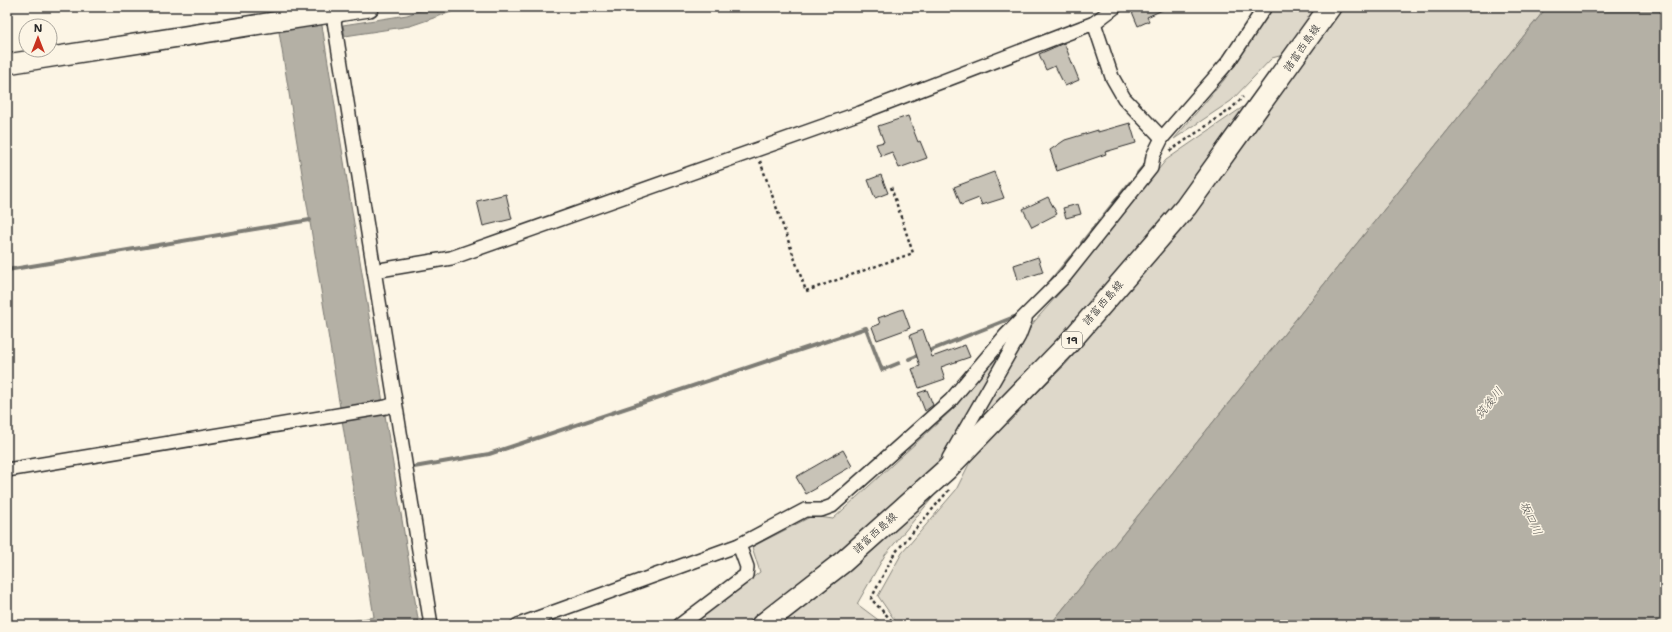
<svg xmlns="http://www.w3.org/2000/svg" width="1672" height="632" font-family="'Shantell Sans','Klee One',sans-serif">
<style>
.green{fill:#ded8ca;stroke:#84827a}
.water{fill:#b4b0a5;stroke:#7d7b74}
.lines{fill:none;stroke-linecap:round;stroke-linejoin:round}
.stream{stroke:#7d7b74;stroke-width:4}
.building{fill:#c8c3b7;stroke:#2b2b2b}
.street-casing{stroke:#2b2b2b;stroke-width:16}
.secondary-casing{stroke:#2b2b2b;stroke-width:22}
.primary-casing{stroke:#2b2b2b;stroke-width:24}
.path{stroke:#2b2b2b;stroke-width:2.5;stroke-dasharray:3 3;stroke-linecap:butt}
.street{stroke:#fcf5e5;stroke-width:13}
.secondary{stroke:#fcf5e5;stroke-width:19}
.primary{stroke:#fcf5e5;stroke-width:21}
.labels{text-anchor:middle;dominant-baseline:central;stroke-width:3;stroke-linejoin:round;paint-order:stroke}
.shield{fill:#fcf5e5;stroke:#6a6863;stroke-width:1}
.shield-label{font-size:10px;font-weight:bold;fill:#2b2b2b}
.street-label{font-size:11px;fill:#2b2b2b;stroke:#fcf5e5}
.water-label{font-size:12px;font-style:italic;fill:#545350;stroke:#fcf5e5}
</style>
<rect width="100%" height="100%" fill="#fcf5e5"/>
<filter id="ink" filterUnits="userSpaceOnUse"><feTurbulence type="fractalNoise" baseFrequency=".025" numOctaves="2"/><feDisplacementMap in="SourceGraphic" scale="8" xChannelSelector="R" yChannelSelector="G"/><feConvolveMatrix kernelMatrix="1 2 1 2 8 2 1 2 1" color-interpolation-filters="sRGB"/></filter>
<g filter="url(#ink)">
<g class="green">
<polygon points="1273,7 1320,7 1287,54 1272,58 1231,101 1174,139 1224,80"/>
<polygon points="1342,7 1547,7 1050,625 898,625 878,596 902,553 956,490 972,458 1066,364 1195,210"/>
<polygon points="1256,98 1187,191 1065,333 964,439 1034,322 1069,282 1166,160"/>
<polygon points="1014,335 937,466 834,557 745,625 690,625 760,572 752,547 812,516 833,519 953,409"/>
<polygon points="944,484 885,555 857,604 885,625 777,625 818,596"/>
</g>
<g class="water">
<polygon points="275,7 319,7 419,625 325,625 374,617"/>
<polygon points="430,7 466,7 410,26 345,36 343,25 407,15"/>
<polygon points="1547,7 1665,7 1665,612 1654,625 1050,625"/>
</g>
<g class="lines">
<g class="stream">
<polyline points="1138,173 1144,166"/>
<polyline points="1082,243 1130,183"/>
<polyline points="7,270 310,220"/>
<polyline points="1052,280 1071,257"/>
<polyline points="909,359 1014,317"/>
<polyline points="414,467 489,454 866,328 882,370 899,363"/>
</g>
</g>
<g class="building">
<polygon points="1130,7 1169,7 1147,17 1149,21 1138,26"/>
<polygon points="1064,43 1079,80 1065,86 1055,66 1046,70 1039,54"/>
<polygon points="908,116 918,142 920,141 927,158 899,168 892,152 881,156 876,144 884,142 878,126"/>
<polygon points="1130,123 1136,143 1105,152 1106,154 1057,171 1050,150 1065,140 1098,130 1098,132"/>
<polygon points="994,172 1004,198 982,205 979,198 961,205 954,187"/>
<polygon points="881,175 888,193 875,198 868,180"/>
<polygon points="506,194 512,219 483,226 477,201"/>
<polygon points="1048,197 1057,214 1032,227 1023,209"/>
<polygon points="1078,204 1081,214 1066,218 1063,208"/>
<polygon points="1038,257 1043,272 1018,280 1014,265"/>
<polygon points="903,309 910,328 877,340 872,327 880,324 878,318"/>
<polygon points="923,330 932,357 965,345 970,357 941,367 945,379 919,388 912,369 920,366 910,335"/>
<polygon points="927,390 933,405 925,411 918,393"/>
<polygon points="843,450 852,466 816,487 817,488 806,494 796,477"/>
</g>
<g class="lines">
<defs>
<g id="street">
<polyline points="340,12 334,21 431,625"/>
<polyline points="1094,23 1112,77 1124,98 1162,138"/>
<polyline points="374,271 451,258 860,113 1094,23 1115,7"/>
<polyline points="949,458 1019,336 1025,320"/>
<polyline points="7,470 386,407 395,404"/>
<polyline points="518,625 739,545 805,510 821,510 832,506 951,400 1006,335 1065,276 1151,168 1153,156 1162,138 1229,61 1265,7"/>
<polyline points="680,625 746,575 747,567 739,545"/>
</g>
<polyline id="secondary" points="7,64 369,7"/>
<polyline id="primary" points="762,625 843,562 947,469 1068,344 1186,207 1330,7"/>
</defs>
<use href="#street" class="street-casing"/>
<use href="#secondary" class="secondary-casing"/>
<use href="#primary" class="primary-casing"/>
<g class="path">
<polyline points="1170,151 1231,109 1243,97"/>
<polyline points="760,161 806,291 913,253 891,187"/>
<polyline points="896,625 871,599 894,554 949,490"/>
</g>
<use href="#street" class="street"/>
<use href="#secondary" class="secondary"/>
<use href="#primary" class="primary"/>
</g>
</g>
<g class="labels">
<rect class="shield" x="1062" y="332" width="20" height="16" rx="3"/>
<g class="shield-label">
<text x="1072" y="340">19</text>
</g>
<g class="street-label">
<text transform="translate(1302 48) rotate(-55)">諸富西島線</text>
<text transform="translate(1103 303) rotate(-49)">諸富西島線</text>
<text transform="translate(875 533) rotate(-42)">諸富西島線</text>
</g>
<g class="water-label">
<text transform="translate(1489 403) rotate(-51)">筑後川</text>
<text transform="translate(1531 518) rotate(65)">坂口川</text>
</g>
</g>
<rect width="1672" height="632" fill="none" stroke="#fcf5e5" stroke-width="24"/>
<rect x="12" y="12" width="1648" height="608" fill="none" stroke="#2b2b2b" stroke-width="1.5" filter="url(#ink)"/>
<g transform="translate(38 38)"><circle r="19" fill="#fcf5e5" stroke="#a8a49b"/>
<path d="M0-3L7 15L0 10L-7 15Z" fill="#c8321e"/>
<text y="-6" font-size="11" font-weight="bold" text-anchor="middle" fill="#2b2b2b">N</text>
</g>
</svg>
